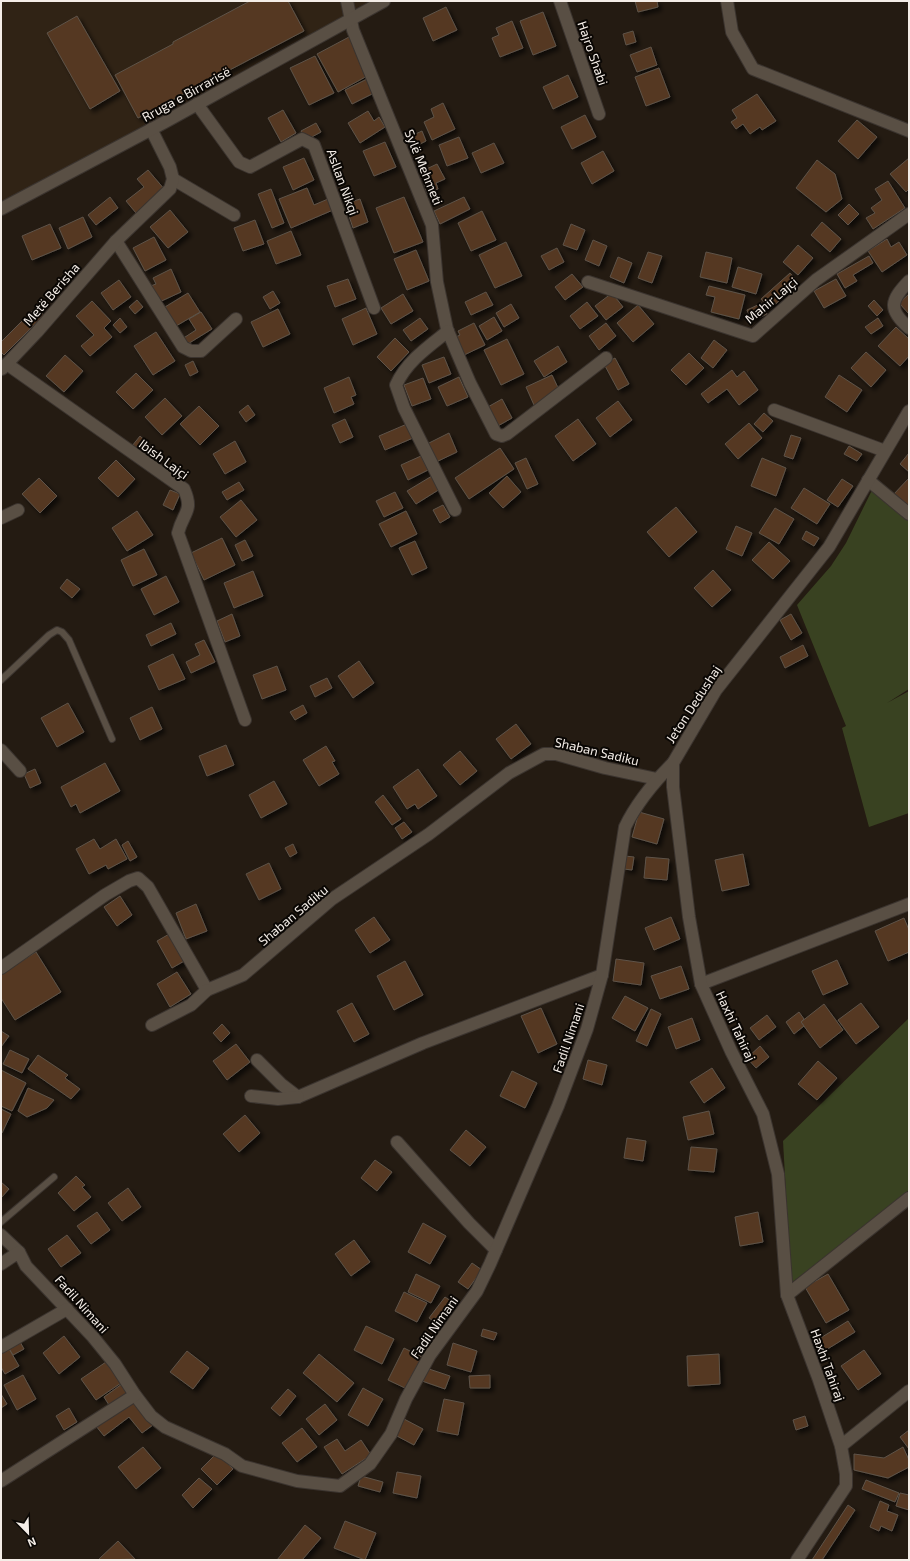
<svg xmlns="http://www.w3.org/2000/svg" width="910" height="1561" font-family="'Exo 2',sans-serif">
<style>
.built{fill:#302315}
.green{fill:#394221}
.building{fill:#543820;stroke:#5e5349;filter:url(#shadow)}
.lines{fill:none;stroke-linecap:round;stroke-linejoin:round}
.lane-casing{stroke:#3b342f;stroke-width:8}
.street-casing{stroke:#3b342f;stroke-width:14}
.secondary-casing{stroke:#3b342f;stroke-width:14}
.lane{stroke:#594f44;stroke-width:6}
.street{stroke:#594f44;stroke-width:12}
.secondary{stroke:#594f44;stroke-width:12}
.labels{text-anchor:middle;dominant-baseline:central;stroke-width:4;stroke-linejoin:round;paint-order:stroke}
.street-label{font-size:13px;fill:#f4ede7;stroke:#0a0704}
</style>
<defs>
<filter id="shadow"><feDropShadow dx="3.5" dy="3.5" stdDeviation="2" flood-color="#0009"/></filter>
</defs>
<rect width="100%" height="100%" fill="#241b12"/>
<polygon class="built" points="1,1 369,1 351,19 1,209"/>
<g class="green">
<polygon points="875,484 909,514 909,689 887,703 909,691 909,813 869,827 842,728 846,726 797,605 831,566 846,543"/>
<polygon points="909,1018 909,1190 860,1231 791,1283 783,1141"/>
</g>
<g class="building">
<polygon points="250,1 288,1 304,31 138,118 115,75 173,44 173,42"/>
<polygon points="635,1 657,1 658,7 638,12"/>
<polygon points="446,7 457,30 433,41 423,18"/>
<polygon points="543,12 556,46 533,55 520,21"/>
<polygon points="77,16 120,91 90,109 47,33"/>
<polygon points="512,21 523,48 500,57 492,38 499,35 496,28"/>
<polygon points="633,31 636,42 626,45 623,34"/>
<polygon points="349,37 369,75 338,92 317,54"/>
<polygon points="651,47 657,65 637,72 630,55"/>
<polygon points="315,56 334,93 309,105 290,68"/>
<polygon points="659,68 670,97 646,106 635,77"/>
<polygon points="568,75 578,97 553,109 543,87"/>
<polygon points="367,79 374,93 352,104 345,90"/>
<polygon points="757,94 776,121 762,130 760,127 750,134 743,124 736,129 731,122 737,118 732,110"/>
<polygon points="443,103 455,129 432,140 424,122 434,117 431,109"/>
<polygon points="283,110 296,133 281,142 268,118"/>
<polygon points="368,111 374,121 379,117 385,127 360,143 348,123"/>
<polygon points="585,115 596,137 572,149 561,127"/>
<polygon points="857,120 877,137 858,159 838,141"/>
<polygon points="316,123 321,132 306,140 301,131"/>
<polygon points="422,131 426,141 416,146 411,136"/>
<polygon points="459,137 468,158 447,166 439,145"/>
<polygon points="385,142 396,167 374,176 363,151"/>
<polygon points="494,143 504,163 481,173 472,153"/>
<polygon points="603,151 614,171 592,184 581,163"/>
<polygon points="304,158 314,180 293,190 283,167"/>
<polygon points="909,158 909,189 906,192 890,174"/>
<polygon points="817,160 835,174 842,199 826,212 796,188"/>
<polygon points="437,164 445,179 436,183 438,189 427,193 420,172"/>
<polygon points="148,170 165,190 136,213 126,201 144,187 137,179"/>
<polygon points="888,181 905,208 873,229 866,218 875,213 871,208 882,200 875,189"/>
<polygon points="307,188 314,205 328,199 333,210 291,228 279,199"/>
<polygon points="271,189 284,223 272,228 258,194"/>
<polygon points="110,197 118,208 96,225 88,215"/>
<polygon points="404,197 423,242 394,253 376,208"/>
<polygon points="464,197 470,209 440,224 434,211"/>
<polygon points="360,199 368,222 353,228 345,204"/>
<polygon points="849,204 859,214 848,225 838,215"/>
<polygon points="170,210 188,232 168,248 150,227"/>
<polygon points="482,211 496,240 471,251 458,223"/>
<polygon points="83,217 92,237 68,249 59,228"/>
<polygon points="255,220 264,244 243,251 234,228"/>
<polygon points="822,222 841,239 830,252 811,235"/>
<polygon points="50,224 61,248 32,260 22,236"/>
<polygon points="571,224 585,230 577,250 563,245"/>
<polygon points="291,231 301,255 276,264 267,241"/>
<polygon points="154,237 166,260 145,271 133,248"/>
<polygon points="887,239 891,247 899,242 907,255 882,272 868,251"/>
<polygon points="593,240 607,246 599,266 585,260"/>
<polygon points="506,242 522,276 495,288 479,255"/>
<polygon points="798,245 813,258 798,275 783,262"/>
<polygon points="557,248 564,262 549,270 541,256"/>
<polygon points="416,250 429,281 407,290 394,259"/>
<polygon points="648,252 662,256 652,283 638,278"/>
<polygon points="706,252 732,258 727,283 700,277"/>
<polygon points="869,256 873,263 853,275 857,281 845,288 837,274"/>
<polygon points="618,257 632,263 624,283 610,277"/>
<polygon points="738,267 762,274 756,294 732,287"/>
<polygon points="171,269 181,292 155,304 148,287 156,284 153,278"/>
<polygon points="790,273 799,283 770,309 761,299"/>
<polygon points="572,274 583,287 565,300 555,287"/>
<polygon points="348,279 356,299 335,307 327,286"/>
<polygon points="836,279 846,296 824,308 814,291"/>
<polygon points="119,280 131,297 113,310 101,293"/>
<polygon points="709,286 745,295 739,319 711,312 715,297 706,295"/>
<polygon points="273,291 280,303 270,309 263,297"/>
<polygon points="486,292 493,305 471,315 465,302"/>
<polygon points="188,293 200,312 176,326 165,307"/>
<polygon points="612,293 623,307 606,320 595,306"/>
<polygon points="403,294 413,311 391,324 381,308"/>
<polygon points="909,294 909,314 899,303"/>
<polygon points="137,300 143,307 135,314 129,307"/>
<polygon points="874,300 883,310 877,316 868,306"/>
<polygon points="92,301 111,321 104,328 112,337 90,356 81,346 94,335 76,316"/>
<polygon points="587,302 598,316 580,329 570,316"/>
<polygon points="762,303 767,314 752,321 747,310"/>
<polygon points="511,304 519,318 504,327 496,313"/>
<polygon points="638,305 654,324 633,342 617,323"/>
<polygon points="36,307 44,315 4,355 1,352 1,342"/>
<polygon points="366,308 377,334 353,345 342,319"/>
<polygon points="278,309 290,334 263,347 251,322"/>
<polygon points="201,312 212,329 186,345 182,339 196,330 189,319"/>
<polygon points="494,317 502,331 487,340 479,326"/>
<polygon points="120,318 127,327 120,333 113,325"/>
<polygon points="420,318 428,329 411,341 403,330"/>
<polygon points="878,318 883,326 871,334 865,327"/>
<polygon points="474,323 485,345 462,356 454,338 460,335 458,331"/>
<polygon points="606,323 616,336 599,350 589,336"/>
<polygon points="896,327 909,339 909,356 900,366 878,346"/>
<polygon points="156,332 175,361 153,375 134,346"/>
<polygon points="395,338 409,352 391,371 377,357"/>
<polygon points="507,339 524,374 501,385 484,350"/>
<polygon points="714,340 727,350 713,368 701,358"/>
<polygon points="558,346 567,362 544,377 534,361"/>
<polygon points="866,352 886,370 871,387 851,368"/>
<polygon points="689,353 704,368 686,385 671,370"/>
<polygon points="65,355 83,371 64,392 46,376"/>
<polygon points="444,357 451,374 429,383 422,365"/>
<polygon points="615,358 629,384 618,390 604,364"/>
<polygon points="193,361 198,372 190,376 185,365"/>
<polygon points="732,370 737,377 744,371 758,390 739,405 727,389 708,403 701,394"/>
<polygon points="136,373 153,390 133,409 116,392"/>
<polygon points="552,375 560,392 534,405 526,387"/>
<polygon points="839,375 862,390 847,412 825,397"/>
<polygon points="349,377 356,395 351,397 354,404 334,413 324,388"/>
<polygon points="459,377 468,397 447,406 438,387"/>
<polygon points="423,378 431,399 412,406 404,385"/>
<polygon points="165,398 182,416 162,435 145,417"/>
<polygon points="502,399 512,418 496,427 486,408"/>
<polygon points="618,401 632,420 610,437 596,418"/>
<polygon points="248,405 255,415 246,422 239,412"/>
<polygon points="199,406 219,426 200,445 180,424"/>
<polygon points="764,413 773,421 763,432 754,424"/>
<polygon points="345,419 353,437 340,443 332,425"/>
<polygon points="578,419 596,444 573,461 555,436"/>
<polygon points="749,423 762,438 738,459 725,444"/>
<polygon points="407,424 413,438 385,450 379,436"/>
<polygon points="449,433 457,452 436,462 427,444"/>
<polygon points="791,435 801,438 793,459 784,456"/>
<polygon points="140,436 154,449 145,458 132,446"/>
<polygon points="235,441 246,462 225,474 213,454"/>
<polygon points="849,446 862,454 857,461 844,454"/>
<polygon points="500,448 514,469 469,499 455,478"/>
<polygon points="909,453 909,472 900,464"/>
<polygon points="421,456 428,470 408,480 401,465"/>
<polygon points="526,458 538,484 527,489 515,463"/>
<polygon points="762,458 786,468 776,496 751,486"/>
<polygon points="116,460 135,479 118,497 98,478"/>
<polygon points="432,476 440,489 416,504 407,491"/>
<polygon points="507,476 521,492 503,508 489,493"/>
<polygon points="39,478 57,496 40,513 22,494"/>
<polygon points="909,478 909,509 893,495"/>
<polygon points="842,479 853,486 838,507 827,500"/>
<polygon points="239,482 244,490 227,500 222,492"/>
<polygon points="804,488 830,504 817,524 791,508"/>
<polygon points="170,490 180,494 173,510 163,505"/>
<polygon points="395,492 403,508 384,517 376,501"/>
<polygon points="241,500 257,520 236,537 220,517"/>
<polygon points="443,505 450,517 440,523 433,510"/>
<polygon points="676,507 697,532 669,557 647,532"/>
<polygon points="775,508 794,519 779,544 759,533"/>
<polygon points="137,511 153,535 127,551 112,528"/>
<polygon points="406,511 417,534 391,547 379,524"/>
<polygon points="736,526 752,533 742,556 726,549"/>
<polygon points="806,531 819,538 814,546 802,539"/>
<polygon points="222,538 235,565 204,580 191,553"/>
<polygon points="245,540 253,556 242,561 235,545"/>
<polygon points="415,541 427,568 412,575 399,548"/>
<polygon points="769,542 790,561 773,579 752,560"/>
<polygon points="144,549 157,575 133,586 121,560"/>
<polygon points="713,570 731,590 712,607 694,588"/>
<polygon points="253,571 263,596 234,608 224,583"/>
<polygon points="166,576 179,602 154,615 141,589"/>
<polygon points="67,579 80,589 72,598 60,588"/>
<polygon points="232,614 240,636 225,642 217,621"/>
<polygon points="791,614 802,633 791,640 780,620"/>
<polygon points="171,623 176,634 151,646 146,635"/>
<polygon points="204,640 215,662 191,673 186,662 200,655 195,644"/>
<polygon points="803,645 808,656 785,668 780,657"/>
<polygon points="173,654 185,679 159,690 148,666"/>
<polygon points="359,661 374,683 353,698 338,676"/>
<polygon points="277,666 286,690 262,699 253,675"/>
<polygon points="327,678 332,688 315,697 310,686"/>
<polygon points="68,703 84,732 57,747 41,718"/>
<polygon points="303,705 307,713 295,720 290,712"/>
<polygon points="152,707 162,729 140,740 130,718"/>
<polygon points="516,724 531,744 511,759 496,739"/>
<polygon points="226,745 234,765 207,776 199,756"/>
<polygon points="326,746 335,761 332,762 339,774 319,786 303,760"/>
<polygon points="460,751 477,771 460,785 443,765"/>
<polygon points="105,763 120,791 80,813 76,804 71,807 61,787"/>
<polygon points="35,769 41,783 30,788 24,774"/>
<polygon points="418,769 437,796 418,809 415,804 407,809 393,787"/>
<polygon points="274,781 287,804 261,818 249,795"/>
<polygon points="383,795 401,819 392,825 375,802"/>
<polygon points="639,812 664,819 657,844 632,837"/>
<polygon points="404,822 412,832 402,839 395,828"/>
<polygon points="94,839 100,849 116,839 127,859 108,869 106,865 89,874 76,849"/>
<polygon points="128,841 137,857 130,861 122,845"/>
<polygon points="293,844 297,853 290,857 285,848"/>
<polygon points="743,854 749,885 722,891 715,860"/>
<polygon points="625,856 634,857 632,870 624,869"/>
<polygon points="646,857 669,859 667,880 644,878"/>
<polygon points="269,863 281,889 259,900 246,874"/>
<polygon points="120,896 132,915 117,926 104,907"/>
<polygon points="196,904 207,931 186,939 176,913"/>
<polygon points="374,917 390,940 370,953 355,930"/>
<polygon points="671,917 680,939 654,950 645,928"/>
<polygon points="904,918 909,930 909,952 888,961 875,931"/>
<polygon points="171,933 186,960 172,968 157,941"/>
<polygon points="36,952 61,992 15,1020 1,998 1,974"/>
<polygon points="616,959 644,963 641,985 613,981"/>
<polygon points="837,960 848,984 823,995 812,971"/>
<polygon points="405,961 423,995 394,1010 377,976"/>
<polygon points="681,966 689,989 660,999 651,976"/>
<polygon points="177,972 191,994 170,1007 157,984"/>
<polygon points="625,996 648,1008 635,1031 612,1018"/>
<polygon points="352,1003 369,1034 354,1042 337,1011"/>
<polygon points="861,1003 879,1027 856,1044 838,1020"/>
<polygon points="824,1004 843,1030 820,1048 801,1022"/>
<polygon points="541,1008 557,1044 538,1053 521,1016"/>
<polygon points="651,1009 661,1014 647,1046 636,1041"/>
<polygon points="799,1012 804,1019 801,1022 804,1026 794,1034 786,1022"/>
<polygon points="767,1015 776,1027 759,1040 750,1028"/>
<polygon points="692,1018 700,1040 676,1049 668,1027"/>
<polygon points="222,1024 230,1033 221,1042 213,1033"/>
<polygon points="1,1031 9,1036 1,1047"/>
<polygon points="236,1044 250,1062 227,1080 213,1061"/>
<polygon points="760,1046 769,1057 756,1068 747,1058"/>
<polygon points="10,1050 29,1059 22,1073 3,1064"/>
<polygon points="38,1055 68,1075 65,1078 80,1089 71,1099 28,1069"/>
<polygon points="588,1060 607,1065 602,1085 583,1079"/>
<polygon points="818,1061 837,1078 817,1100 798,1084"/>
<polygon points="712,1068 725,1088 704,1103 690,1082"/>
<polygon points="1,1070 26,1083 12,1111 1,1106"/>
<polygon points="512,1071 537,1083 525,1108 500,1096"/>
<polygon points="28,1088 54,1100 47,1108 27,1117 18,1111"/>
<polygon points="1,1109 11,1114 2,1133 1,1132"/>
<polygon points="709,1111 714,1134 688,1140 683,1117"/>
<polygon points="245,1115 260,1133 239,1152 223,1134"/>
<polygon points="466,1130 486,1147 470,1166 450,1150"/>
<polygon points="627,1138 646,1141 643,1161 624,1158"/>
<polygon points="691,1147 717,1149 714,1172 688,1170"/>
<polygon points="375,1160 392,1172 377,1191 361,1178"/>
<polygon points="76,1176 85,1185 82,1187 91,1197 74,1211 58,1193"/>
<polygon points="1,1182 9,1189 1,1198"/>
<polygon points="128,1188 141,1207 122,1221 108,1203"/>
<polygon points="97,1212 110,1230 91,1244 77,1226"/>
<polygon points="758,1212 763,1242 740,1246 735,1217"/>
<polygon points="423,1223 446,1236 430,1264 408,1252"/>
<polygon points="67,1235 81,1253 61,1267 48,1249"/>
<polygon points="354,1240 370,1262 351,1276 335,1254"/>
<polygon points="472,1263 482,1270 468,1289 458,1282"/>
<polygon points="416,1274 440,1286 431,1303 408,1292"/>
<polygon points="828,1274 849,1310 826,1323 805,1287"/>
<polygon points="404,1292 427,1303 417,1322 395,1311"/>
<polygon points="445,1297 454,1303 438,1324 429,1318"/>
<polygon points="848,1321 855,1332 821,1353 814,1342"/>
<polygon points="366,1326 394,1339 382,1364 354,1350"/>
<polygon points="483,1329 497,1333 494,1340 481,1336"/>
<polygon points="64,1336 80,1357 59,1374 43,1353"/>
<polygon points="19,1340 24,1349 13,1355 8,1347"/>
<polygon points="453,1343 477,1351 471,1372 447,1365"/>
<polygon points="8,1347 19,1366 5,1374 1,1367 1,1351"/>
<polygon points="404,1348 422,1357 405,1388 388,1380"/>
<polygon points="864,1350 881,1374 858,1390 841,1366"/>
<polygon points="187,1351 209,1368 193,1389 170,1372"/>
<polygon points="319,1354 354,1383 337,1402 303,1373"/>
<polygon points="719,1354 720,1384 688,1386 687,1356"/>
<polygon points="106,1362 121,1383 96,1400 81,1379"/>
<polygon points="426,1368 450,1376 445,1389 422,1381"/>
<polygon points="23,1375 36,1399 17,1410 4,1385"/>
<polygon points="490,1375 490,1388 470,1388 469,1376"/>
<polygon points="122,1384 128,1393 109,1405 104,1397"/>
<polygon points="363,1388 383,1399 368,1426 348,1415"/>
<polygon points="288,1389 296,1396 280,1416 271,1408"/>
<polygon points="1,1394 7,1404 1,1408"/>
<polygon points="133,1398 153,1425 142,1433 129,1417 104,1436 96,1426"/>
<polygon points="444,1399 464,1403 458,1435 437,1431"/>
<polygon points="325,1404 337,1420 319,1435 306,1419"/>
<polygon points="69,1408 77,1422 64,1430 56,1416"/>
<polygon points="805,1416 808,1426 796,1430 793,1420"/>
<polygon points="404,1419 423,1429 414,1445 395,1435"/>
<polygon points="302,1428 317,1447 297,1462 282,1443"/>
<polygon points="909,1430 909,1449 900,1437"/>
<polygon points="337,1439 345,1451 361,1440 371,1455 342,1474 324,1447"/>
<polygon points="143,1447 161,1468 136,1489 118,1467"/>
<polygon points="903,1447 909,1460 909,1467 888,1478 854,1470 854,1454 884,1458"/>
<polygon points="217,1453 233,1469 217,1485 201,1469"/>
<polygon points="397,1472 421,1476 417,1498 393,1493"/>
<polygon points="361,1476 383,1482 380,1492 358,1486"/>
<polygon points="199,1478 212,1489 193,1508 182,1495"/>
<polygon points="866,1480 899,1493 895,1502 862,1489"/>
<polygon points="900,1493 909,1495 909,1510 896,1506"/>
<polygon points="880,1501 889,1505 887,1511 898,1515 892,1531 881,1526 879,1531 870,1527"/>
<polygon points="848,1505 855,1510 822,1560 812,1560"/>
<polygon points="345,1521 376,1533 365,1560 334,1548"/>
<polygon points="305,1525 321,1538 302,1560 277,1560"/>
<polygon points="118,1541 135,1559 99,1560 99,1559"/>
</g>
<g class="lines">
<defs>
<g id="lane">
<polyline points="1,680 49,635 57,630 62,632 69,640 112,739"/>
<polyline points="1,1222 54,1177"/>
</g>
<g id="street">
<polyline points="347,1 353,30 432,225 437,282 447,329 470,383 496,434 502,436 507,434 606,358"/>
<polyline points="560,1 599,114"/>
<polyline points="727,1 732,32 753,69 909,131"/>
<polyline points="197,104 239,162 250,167 302,139 314,145 374,308"/>
<polyline points="173,179 234,215"/>
<polyline points="116,241 183,347 191,351 201,351 236,319"/>
<path d="M 909,281 C 891,300 887,309 909,328"/>
<polyline points="588,282 753,336 816,280 909,214"/>
<path d="M 448,331 C 428,347 407,361 396,385 L 404,408 L 455,510"/>
<path d="M 7,364 L 184,489 C 194,512 183,512 178,533 L 245,720"/>
<polyline points="2,369 37,332 116,241 170,189 173,179 170,167 151,129"/>
<polyline points="774,410 885,451"/>
<polyline points="868,480 909,514"/>
<polyline points="1,518 18,510"/>
<polyline points="1,750 20,771"/>
<polyline points="1,968 105,895 129,881 138,878 148,887 207,990 243,975 332,899 429,834 509,773 544,754 556,754 605,768 657,779"/>
<polyline points="701,984 909,904"/>
<polyline points="152,1025 191,1005 207,990"/>
<polyline points="257,1060 281,1084 298,1097 423,1043 602,975"/>
<polyline points="251,1096 278,1099 298,1097"/>
<polyline points="397,1142 469,1223 496,1250"/>
<polyline points="1,1235 19,1252"/>
<path d="M 1,1264 L 19,1252 L 26,1266 L 93,1337 L 115,1364 L 135,1395 L 151,1416 L 165,1427 L 225,1454 L 242,1466 L 297,1481 L 340,1486 L 370,1464 L 391,1434 L 406,1399 L 430,1355 L 477,1291 L 490,1264 L 558,1106 L 587,1029 L 602,975 L 625,827 C 637,802 654,782 673,763"/>
<polyline points="787,1295 909,1198"/>
<polyline points="1,1347 67,1309"/>
<polyline points="841,1446 909,1391"/>
<polyline points="1,1481 135,1395"/>
<polyline points="797,1560 846,1486 846,1474 841,1446 819,1380 787,1295 778,1174 763,1114 731,1051 701,984 689,917 673,787 673,763 716,690 829,547 909,411"/>
</g>
<polyline id="secondary" points="1,209 165,122 384,1"/>
</defs>
<use href="#lane" class="lane-casing"/>
<use href="#street" class="street-casing"/>
<use href="#secondary" class="secondary-casing"/>
<use href="#lane" class="lane"/>
<use href="#street" class="street"/>
<use href="#secondary" class="secondary"/>
</g>
<g class="labels">
<g class="street-label">
<text transform="translate(593 53) rotate(71)">Hajro Shabi</text>
<text transform="translate(186 94) rotate(-29)">Rruga e Birrarisë</text>
<text transform="translate(424 167) rotate(68)">Sylë Mehmeti</text>
<text transform="translate(343 182) rotate(70)">Asllan Nikqi</text>
<text transform="translate(51 294) rotate(-49)">Metë Berisha</text>
<text transform="translate(771 300) rotate(-40)">Mahir Lajçi</text>
<text transform="translate(164 459) rotate(36)">Ibish Lajçi</text>
<text transform="translate(693 704) rotate(-57)">Jeton Dedushaj</text>
<text transform="translate(597 751) rotate(13)">Shaban Sadiku</text>
<text transform="translate(293 915) rotate(-40)">Shaban Sadiku</text>
<text transform="translate(736 1026) rotate(65)">Haxhi Tahiraj</text>
<text transform="translate(568 1038) rotate(-71)">Fadil Nimani</text>
<text transform="translate(82 1304) rotate(48)">Fadil Nimani</text>
<text transform="translate(434 1327) rotate(-55)">Fadil Nimani</text>
<text transform="translate(828 1365) rotate(70)">Haxhi Tahiraj</text>
</g>
</g>
<rect width="910" height="1561" fill="none" stroke="#f4ede7" stroke-width="4"/>
<g transform="translate(28 1533) rotate(157)" stroke="#0a0704" stroke-width="3" paint-order="stroke">
<path d="M0-3L7 15L0 10L-7 15Z" fill="#f4ede7"/>
<text y="-6" font-size="11" font-weight="bold" text-anchor="middle" fill="#f4ede7">N</text>
</g>
</svg>
